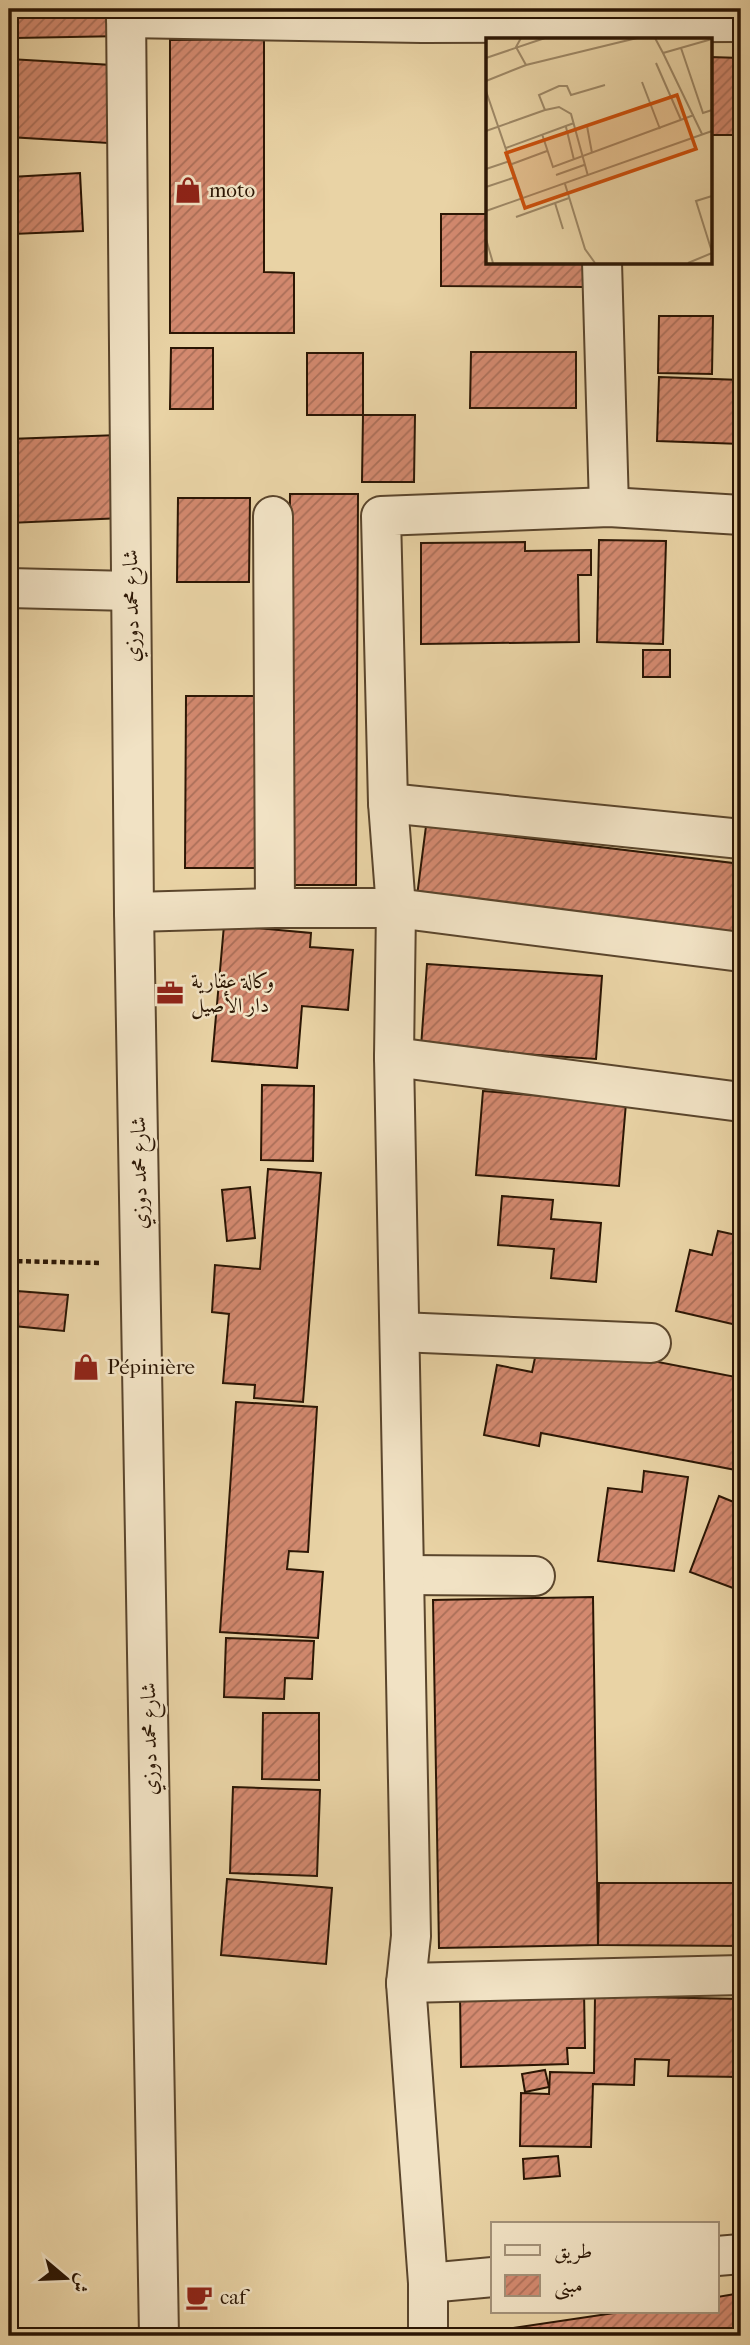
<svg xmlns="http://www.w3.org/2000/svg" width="750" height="2345" font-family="'IM FELL French Canon',Amiri,serif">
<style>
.building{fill:url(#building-hatch);stroke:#2b1604;stroke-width:2}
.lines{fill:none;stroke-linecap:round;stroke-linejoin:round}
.minor-casing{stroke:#5a452c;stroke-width:42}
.tertiary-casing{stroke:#5a452c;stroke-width:42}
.path{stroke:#2b1604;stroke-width:4.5;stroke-dasharray:5 3.5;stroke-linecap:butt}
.minor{stroke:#f1e2c4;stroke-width:38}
.tertiary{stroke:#f1e2c4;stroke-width:38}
.labels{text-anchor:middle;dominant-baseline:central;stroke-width:5;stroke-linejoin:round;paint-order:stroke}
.poi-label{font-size:21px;fill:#2b1604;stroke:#f1e2c4;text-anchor:start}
.street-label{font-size:21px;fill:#2b1604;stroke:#f1e2c4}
.inset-road{fill:none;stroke:#9d8765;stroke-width:2}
.view{fill:#cc4f0b;fill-opacity:0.15;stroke:#cc4f0b;stroke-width:3.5}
.inset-edge{fill:none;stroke:#2b1604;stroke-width:3.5}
</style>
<defs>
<pattern id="building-hatch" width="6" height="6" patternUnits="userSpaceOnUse" patternTransform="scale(1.75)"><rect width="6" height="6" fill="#d3896f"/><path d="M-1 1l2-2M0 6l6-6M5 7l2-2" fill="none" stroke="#ab6f59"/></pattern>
</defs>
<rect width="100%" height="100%" fill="#e9d3a5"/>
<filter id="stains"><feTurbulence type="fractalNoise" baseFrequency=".00286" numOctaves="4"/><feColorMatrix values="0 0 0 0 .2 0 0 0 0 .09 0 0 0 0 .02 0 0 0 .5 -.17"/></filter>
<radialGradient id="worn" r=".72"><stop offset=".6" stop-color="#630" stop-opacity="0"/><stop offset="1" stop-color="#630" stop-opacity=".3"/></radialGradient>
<g class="building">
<polygon points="15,9 123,9 124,36 16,38"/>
<polygon points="17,13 18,35 9,35 9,14"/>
<polygon points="264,39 264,272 294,273 294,333 170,333 170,40"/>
<polygon points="710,57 741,58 741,135 710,135"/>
<polygon points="9,59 112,65 108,143 9,137"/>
<polygon points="80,173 83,231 13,234 11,177"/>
<polygon points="441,214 488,214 488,262 584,262 584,287 441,286"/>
<polygon points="659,316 713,316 712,374 658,373"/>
<polygon points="171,348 213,348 213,409 170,409"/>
<polygon points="471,352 576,352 576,408 470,408"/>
<rect x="307" y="353" width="56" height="62"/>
<polygon points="659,377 741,380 741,444 657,441"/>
<polygon points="363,415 415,415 414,482 362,482"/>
<polygon points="119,435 123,518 9,523 9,439"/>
<polygon points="290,494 358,494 356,885 288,885"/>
<polygon points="178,498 250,498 249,582 177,582"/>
<polygon points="599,540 666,541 663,644 597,642"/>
<polygon points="525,542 525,551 591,550 591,575 578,575 579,642 421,644 421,543"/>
<rect x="643" y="650" width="27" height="27"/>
<polygon points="186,696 260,696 259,868 185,868"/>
<polygon points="426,826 741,864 741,934 417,896"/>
<polygon points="224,925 311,933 310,947 353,950 348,1010 302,1006 297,1068 212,1061"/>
<polygon points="427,964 602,976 596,1059 421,1047"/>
<polygon points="262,1085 314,1086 313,1161 261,1160"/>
<polygon points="483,1091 626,1103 619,1186 476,1175"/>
<polygon points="268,1169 321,1173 303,1402 254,1398 255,1385 223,1383 229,1314 212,1312 215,1265 260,1269"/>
<polygon points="250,1187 255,1238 227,1241 222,1190"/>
<polygon points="502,1196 553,1200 551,1219 601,1223 596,1282 551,1278 554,1249 498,1245"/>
<polygon points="718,1231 741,1236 741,1326 676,1311 690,1250 712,1255"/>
<polygon points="17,1291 68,1295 64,1331 14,1326"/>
<polygon points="539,1339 741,1378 741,1471 541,1433 539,1446 484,1435 497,1365 532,1372"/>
<polygon points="236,1402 317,1407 308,1552 289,1551 287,1569 323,1572 318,1638 220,1632"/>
<polygon points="644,1471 688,1477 674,1571 598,1561 608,1488 642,1492"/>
<polygon points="719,1496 741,1505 741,1591 690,1572"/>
<polygon points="593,1597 598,1945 439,1948 433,1600"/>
<polygon points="226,1638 314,1641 312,1679 285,1678 284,1699 224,1697"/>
<polygon points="263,1713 319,1713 319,1780 262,1779"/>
<polygon points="233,1787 320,1790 317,1876 230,1873"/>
<polygon points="227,1879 332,1888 326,1964 221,1955"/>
<polygon points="599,1883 741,1883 741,1946 598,1945"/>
<polygon points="584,1991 585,2048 567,2048 568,2064 461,2067 460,1994"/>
<polygon points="595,1996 741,1999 741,2077 668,2076 669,2060 635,2059 634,2085 593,2084 591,2147 520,2146 521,2093 549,2094 550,2072 594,2073"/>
<polygon points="545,2070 549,2087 525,2092 522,2074"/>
<polygon points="558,2156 560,2176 524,2179 523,2159"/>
<polygon points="741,2293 741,2336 460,2336 621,2312 717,2312 717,2297"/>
</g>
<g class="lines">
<defs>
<g id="minor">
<polyline points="126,18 422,23 741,22"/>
<polyline points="602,262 609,507"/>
<polyline points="273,516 275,908"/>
<polyline points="9,588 130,591"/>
<polyline points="388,803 741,839"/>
<polyline points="134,912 275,908 396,908 741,952"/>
<polyline points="394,1057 741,1102"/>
<polyline points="400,1332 651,1343"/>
<polyline points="404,1575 535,1576"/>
<polyline points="406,1983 741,1975"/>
<polyline points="717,2256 741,2254"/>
<polyline points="428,2283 493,2277"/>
<polyline points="428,2336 428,2283 406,1983 411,1936 394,1057 396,908 388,803 381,516 609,507 741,515"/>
</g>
<polyline id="tertiary" points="126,9 134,912 159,2336"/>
</defs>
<use href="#minor" class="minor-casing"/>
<use href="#tertiary" class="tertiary-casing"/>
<polyline class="path" points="9,1261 101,1263"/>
<use href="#minor" class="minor"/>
<use href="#tertiary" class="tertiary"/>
</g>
<defs>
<symbol id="shop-bare" viewBox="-9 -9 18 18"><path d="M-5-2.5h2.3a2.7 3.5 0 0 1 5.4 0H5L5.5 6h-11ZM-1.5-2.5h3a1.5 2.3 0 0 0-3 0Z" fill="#8f2418" stroke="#f1e2c4" stroke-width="2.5" paint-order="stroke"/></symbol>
<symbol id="office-bare" viewBox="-9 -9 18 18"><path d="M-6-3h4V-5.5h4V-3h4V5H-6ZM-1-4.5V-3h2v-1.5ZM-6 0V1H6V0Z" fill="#8f2418" stroke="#f1e2c4" stroke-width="2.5" paint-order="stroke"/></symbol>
<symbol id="cafe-bare" viewBox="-9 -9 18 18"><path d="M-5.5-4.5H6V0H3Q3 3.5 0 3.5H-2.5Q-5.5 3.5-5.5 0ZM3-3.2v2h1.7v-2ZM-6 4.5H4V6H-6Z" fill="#8f2418" stroke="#f1e2c4" stroke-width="2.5" paint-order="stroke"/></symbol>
</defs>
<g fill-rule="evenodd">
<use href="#shop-bare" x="169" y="171" width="38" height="38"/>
<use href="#office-bare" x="151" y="974" width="38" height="38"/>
<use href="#shop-bare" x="67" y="1348" width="38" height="38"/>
<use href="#cafe-bare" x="180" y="2278" width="38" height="38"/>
</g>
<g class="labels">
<g class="poi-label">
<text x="209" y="190">moto</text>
<text x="191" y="981">وكالة عقارية<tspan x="191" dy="24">دار الأصيل</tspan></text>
<text x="107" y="1367">Pépinière</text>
<text x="220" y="2297">caf</text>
</g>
<g class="street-label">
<text transform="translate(131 606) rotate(-91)">شارع محمد دوزي</text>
<text transform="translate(139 1173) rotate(-91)">شارع محمد دوزي</text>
<text transform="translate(149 1739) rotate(-91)">شارع محمد دوزي</text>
</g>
</g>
<g transform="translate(486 38)">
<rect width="226" height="226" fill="#e9d3a5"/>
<path class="inset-road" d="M 35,0 L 30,9 L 40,27M 169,0 L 177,15 L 226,1M 195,10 L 217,75 L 226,72M 177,15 L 216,96M 0,20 L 59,0M 170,25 L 195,82M 0,43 L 40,27 L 151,0M 156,44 L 174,91M 0,53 L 37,161M 101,88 L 106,115M 80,89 L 88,122M 0,93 L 59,72M 56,96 L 67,129 L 208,77M 20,110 L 88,85M 26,126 L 61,113M 0,131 L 24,123M 70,137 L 98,127M 102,138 L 85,76 L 73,69 L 59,72 L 53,57 L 73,48 L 81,48 L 85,57 L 119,47M 79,146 L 99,211 L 109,225M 0,149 L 30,139M 226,158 L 210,163 L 226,214M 69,165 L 77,191M 0,173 L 226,93M 30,179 L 83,160M 0,201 L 7,225M 202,225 L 226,215"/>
<path class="view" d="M 191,57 L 210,111 L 39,170 L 20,115 Z"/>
<rect width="226" height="226" class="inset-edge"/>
</g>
<rect width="750" height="2345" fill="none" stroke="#e9d3a5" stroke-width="35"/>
<rect x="10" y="10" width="729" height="2324" fill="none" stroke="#2b1604" stroke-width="3.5"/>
<rect x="18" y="18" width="715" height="2310" fill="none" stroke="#2b1604" stroke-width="2"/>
<rect x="491" y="2222" width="228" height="91" fill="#f1e2c4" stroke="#a29077" stroke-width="2"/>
<rect x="505" y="2245" width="35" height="10" fill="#f1e2c4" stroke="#a29077" stroke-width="2"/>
<text x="554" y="2258" font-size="21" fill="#2b1604">طريق</text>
<rect x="505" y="2275" width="35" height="21" fill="url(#building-hatch)" stroke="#a29077" stroke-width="2"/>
<text x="554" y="2292" font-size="21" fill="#2b1604">مبنى</text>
<g transform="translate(66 2278) rotate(109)" stroke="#f1e2c4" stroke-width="5" paint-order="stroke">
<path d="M0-5L12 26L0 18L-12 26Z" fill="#2b1604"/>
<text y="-10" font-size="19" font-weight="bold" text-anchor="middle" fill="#2b1604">ش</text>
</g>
<rect width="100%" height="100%" filter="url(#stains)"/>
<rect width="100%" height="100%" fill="url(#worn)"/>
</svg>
